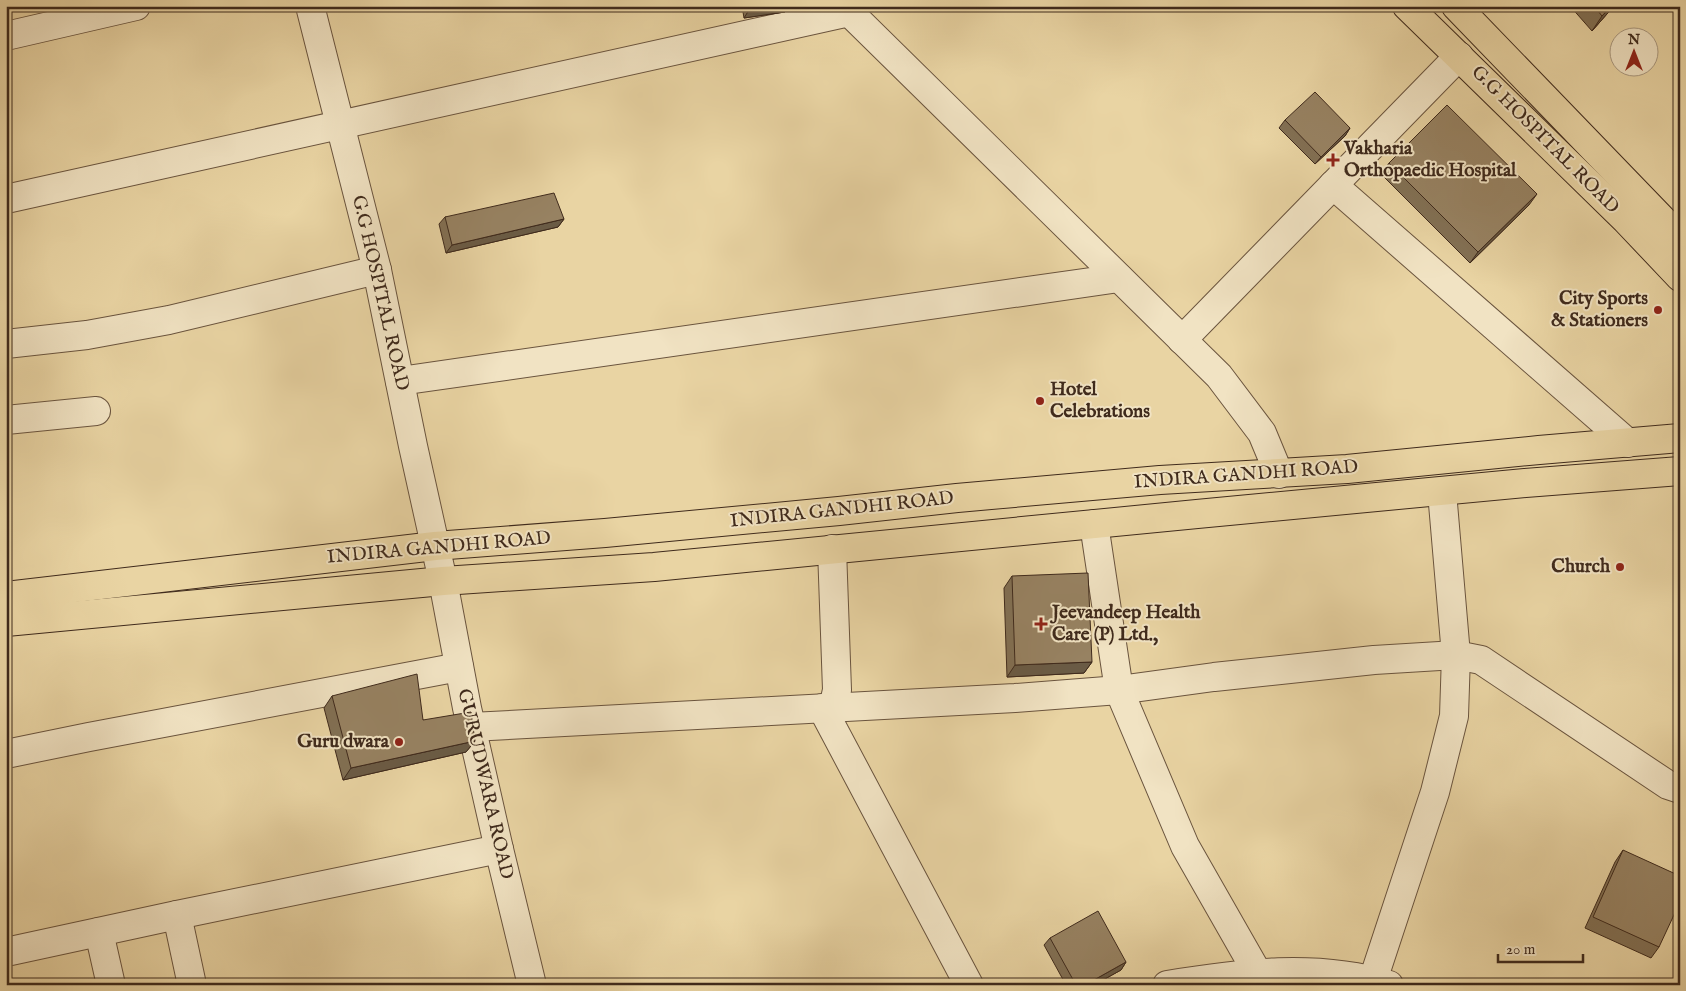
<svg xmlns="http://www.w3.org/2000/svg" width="1686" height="991" font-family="'IM FELL English',serif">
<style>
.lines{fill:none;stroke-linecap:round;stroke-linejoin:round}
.minor-casing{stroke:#6a543e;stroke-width:30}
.major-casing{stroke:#3f2a1c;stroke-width:30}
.minor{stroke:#f1e3c3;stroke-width:28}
.major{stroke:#e9d4a3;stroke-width:28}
.wall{fill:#827054;stroke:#3f2a1c}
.shaded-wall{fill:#6a5b45;stroke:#3f2a1c}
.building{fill:#978262;stroke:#3f2a1c}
.poi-dot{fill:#8f2418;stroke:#f1e3c3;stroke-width:2}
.labels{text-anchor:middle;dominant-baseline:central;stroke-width:4;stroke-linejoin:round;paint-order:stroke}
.street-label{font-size:19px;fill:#3f2a1c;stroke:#f1e3c3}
.poi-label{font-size:19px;font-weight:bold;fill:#3f2a1c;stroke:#f1e3c3;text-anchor:start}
</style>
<rect width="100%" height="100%" fill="#e9d4a3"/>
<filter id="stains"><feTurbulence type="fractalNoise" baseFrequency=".004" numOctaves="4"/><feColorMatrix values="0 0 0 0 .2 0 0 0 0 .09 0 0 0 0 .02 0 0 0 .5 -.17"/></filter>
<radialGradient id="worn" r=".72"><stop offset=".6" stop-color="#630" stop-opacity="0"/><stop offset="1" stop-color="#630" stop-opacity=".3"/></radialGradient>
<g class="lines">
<defs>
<g id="minor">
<polyline points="310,6 377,270 413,446 443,581 467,708 499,849 532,985"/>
<polyline points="843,6 1219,376 1262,433 1279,474"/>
<polyline points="6,36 136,6"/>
<polyline points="1333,185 1628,443"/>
<polyline points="6,199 849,12 855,6"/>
<polyline points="1182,340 1459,56"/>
<polyline points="6,344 87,335 169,320 377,270"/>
<polyline points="400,381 1119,278"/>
<polyline points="6,420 96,411"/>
<polyline points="1094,524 1119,690 1185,846 1258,974"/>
<polyline points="832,549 837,690 833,708"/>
<polyline points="822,708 969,985"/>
<polyline points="471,727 1015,698 1119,690 1214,677 1374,660 1456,655 1481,660 1668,785 1680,789"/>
<polyline points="6,754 89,737 459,667"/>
<polyline points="177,915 192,985"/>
<polyline points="99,932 111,985"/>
<polyline points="6,952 177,915 499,849"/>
<polyline points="1373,980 1435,792 1454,716 1456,655 1442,492"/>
<path d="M 1167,985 C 1240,973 1317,963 1389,985"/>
</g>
<g id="major">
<polyline points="1407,6 1626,220 1680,277"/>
<polyline points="1456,6 1680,238"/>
<polyline points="6,596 435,546 605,533 839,511 957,498 1160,480 1347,469 1539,450 1680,438"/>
<polyline points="6,622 443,581 654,567 1197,514 1525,483 1680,471"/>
</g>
</defs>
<use href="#minor" class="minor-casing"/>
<use href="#major" class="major-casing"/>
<use href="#minor" class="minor"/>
<use href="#major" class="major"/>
</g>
<g class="wall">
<polygon points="742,6 789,6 785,12 744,18"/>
<polygon points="1570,6 1614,6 1592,31"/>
<polygon points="1285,120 1350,128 1345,136 1315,164 1279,128"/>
<polygon points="1389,163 1529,205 1470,263 1381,174"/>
<polygon points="445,217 564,219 558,227 446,253 439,224"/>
<polygon points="1012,576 1092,662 1084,673 1007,677 1004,588"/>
<polygon points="332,696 423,720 475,741 466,752 343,780 324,708"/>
<polygon points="1623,850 1659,947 1651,958 1585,928 1615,862"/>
<polygon points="1050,938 1126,962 1121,970 1094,985 1066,985 1044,945"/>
</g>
<g class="shaded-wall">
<polygon points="775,6 789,6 785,12 744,18 749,10"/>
<polygon points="1611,6 1614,6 1592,31 1602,16"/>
<polygon points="1350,128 1345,136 1315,164 1321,157"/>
<polygon points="1537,194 1529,205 1470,263 1478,252"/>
<polygon points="564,219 558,227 446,253 452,245"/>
<polygon points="1092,662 1084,673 1007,677 1015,665"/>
<polygon points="475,741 466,752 343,780 351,768"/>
<polygon points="1126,962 1121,970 1094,985 1085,985"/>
</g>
<g class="building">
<polygon points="749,6 775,6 749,10"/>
<polygon points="1594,6 1611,6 1602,16"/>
<polygon points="1315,92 1350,128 1321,157 1285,120"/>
<polygon points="1447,105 1537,194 1478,252 1389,163"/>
<polygon points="554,193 564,219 452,245 445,217"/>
<polygon points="1088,573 1092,662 1015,665 1012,576"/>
<polygon points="417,674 423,720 471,712 475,741 351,768 332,696"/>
<polygon points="1623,850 1680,876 1680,902 1659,947 1593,917"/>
<polygon points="1098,911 1126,962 1085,985 1076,985 1050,938"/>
</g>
<g class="poi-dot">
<path d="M1330.5 152.5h5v5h5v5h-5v5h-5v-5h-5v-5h5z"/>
<circle cx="1658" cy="310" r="5"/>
<circle cx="1040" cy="401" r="5"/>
<circle cx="1620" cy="567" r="5"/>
<path d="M1038.5 616.5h5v5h5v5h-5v5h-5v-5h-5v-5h5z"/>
<circle cx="399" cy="742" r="5"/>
</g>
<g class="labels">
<g class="street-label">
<text transform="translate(1545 140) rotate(45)">G.G HOSPITAL ROAD</text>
<text transform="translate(380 293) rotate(77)">G.G HOSPITAL ROAD</text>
<text transform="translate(1246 475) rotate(-4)">INDIRA GANDHI ROAD</text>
<text transform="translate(842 510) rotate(-6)">INDIRA GANDHI ROAD</text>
<text transform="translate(439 548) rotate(-5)">INDIRA GANDHI ROAD</text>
<text transform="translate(485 784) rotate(77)">GURUDWARA ROAD</text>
</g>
<g class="poi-label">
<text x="1344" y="149">Vakharia<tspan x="1344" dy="22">Orthopaedic Hospital</tspan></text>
<text x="1648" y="299" text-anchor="end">City Sports<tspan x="1648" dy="22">&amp; Stationers</tspan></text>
<text x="1050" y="390">Hotel<tspan x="1050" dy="22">Celebrations</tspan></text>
<text x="1610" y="567" text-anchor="end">Church</text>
<text x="1052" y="613">Jeevandeep Health<tspan x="1052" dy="22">Care (P) Ltd.,</tspan></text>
<text x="389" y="742" text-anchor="end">Guru dwara</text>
</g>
</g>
<rect width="1686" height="991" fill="none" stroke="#e9d4a3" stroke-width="25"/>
<rect x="8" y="8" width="1671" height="976" fill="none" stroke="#3f2a1c" stroke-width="2.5"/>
<rect x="12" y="12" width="1661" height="966" fill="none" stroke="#3f2a1c"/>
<g transform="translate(1634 52)"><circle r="24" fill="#f1e3c3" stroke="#aa9980"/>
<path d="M0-4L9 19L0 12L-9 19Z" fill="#8f2418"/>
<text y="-8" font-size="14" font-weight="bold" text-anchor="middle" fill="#3f2a1c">N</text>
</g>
<path d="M1498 954v8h85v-8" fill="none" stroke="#3f2a1c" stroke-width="2.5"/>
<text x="1506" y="954" font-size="15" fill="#3f2a1c" stroke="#f1e3c3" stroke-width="4" paint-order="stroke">20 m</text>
<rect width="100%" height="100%" filter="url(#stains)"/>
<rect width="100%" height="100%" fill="url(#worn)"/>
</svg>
